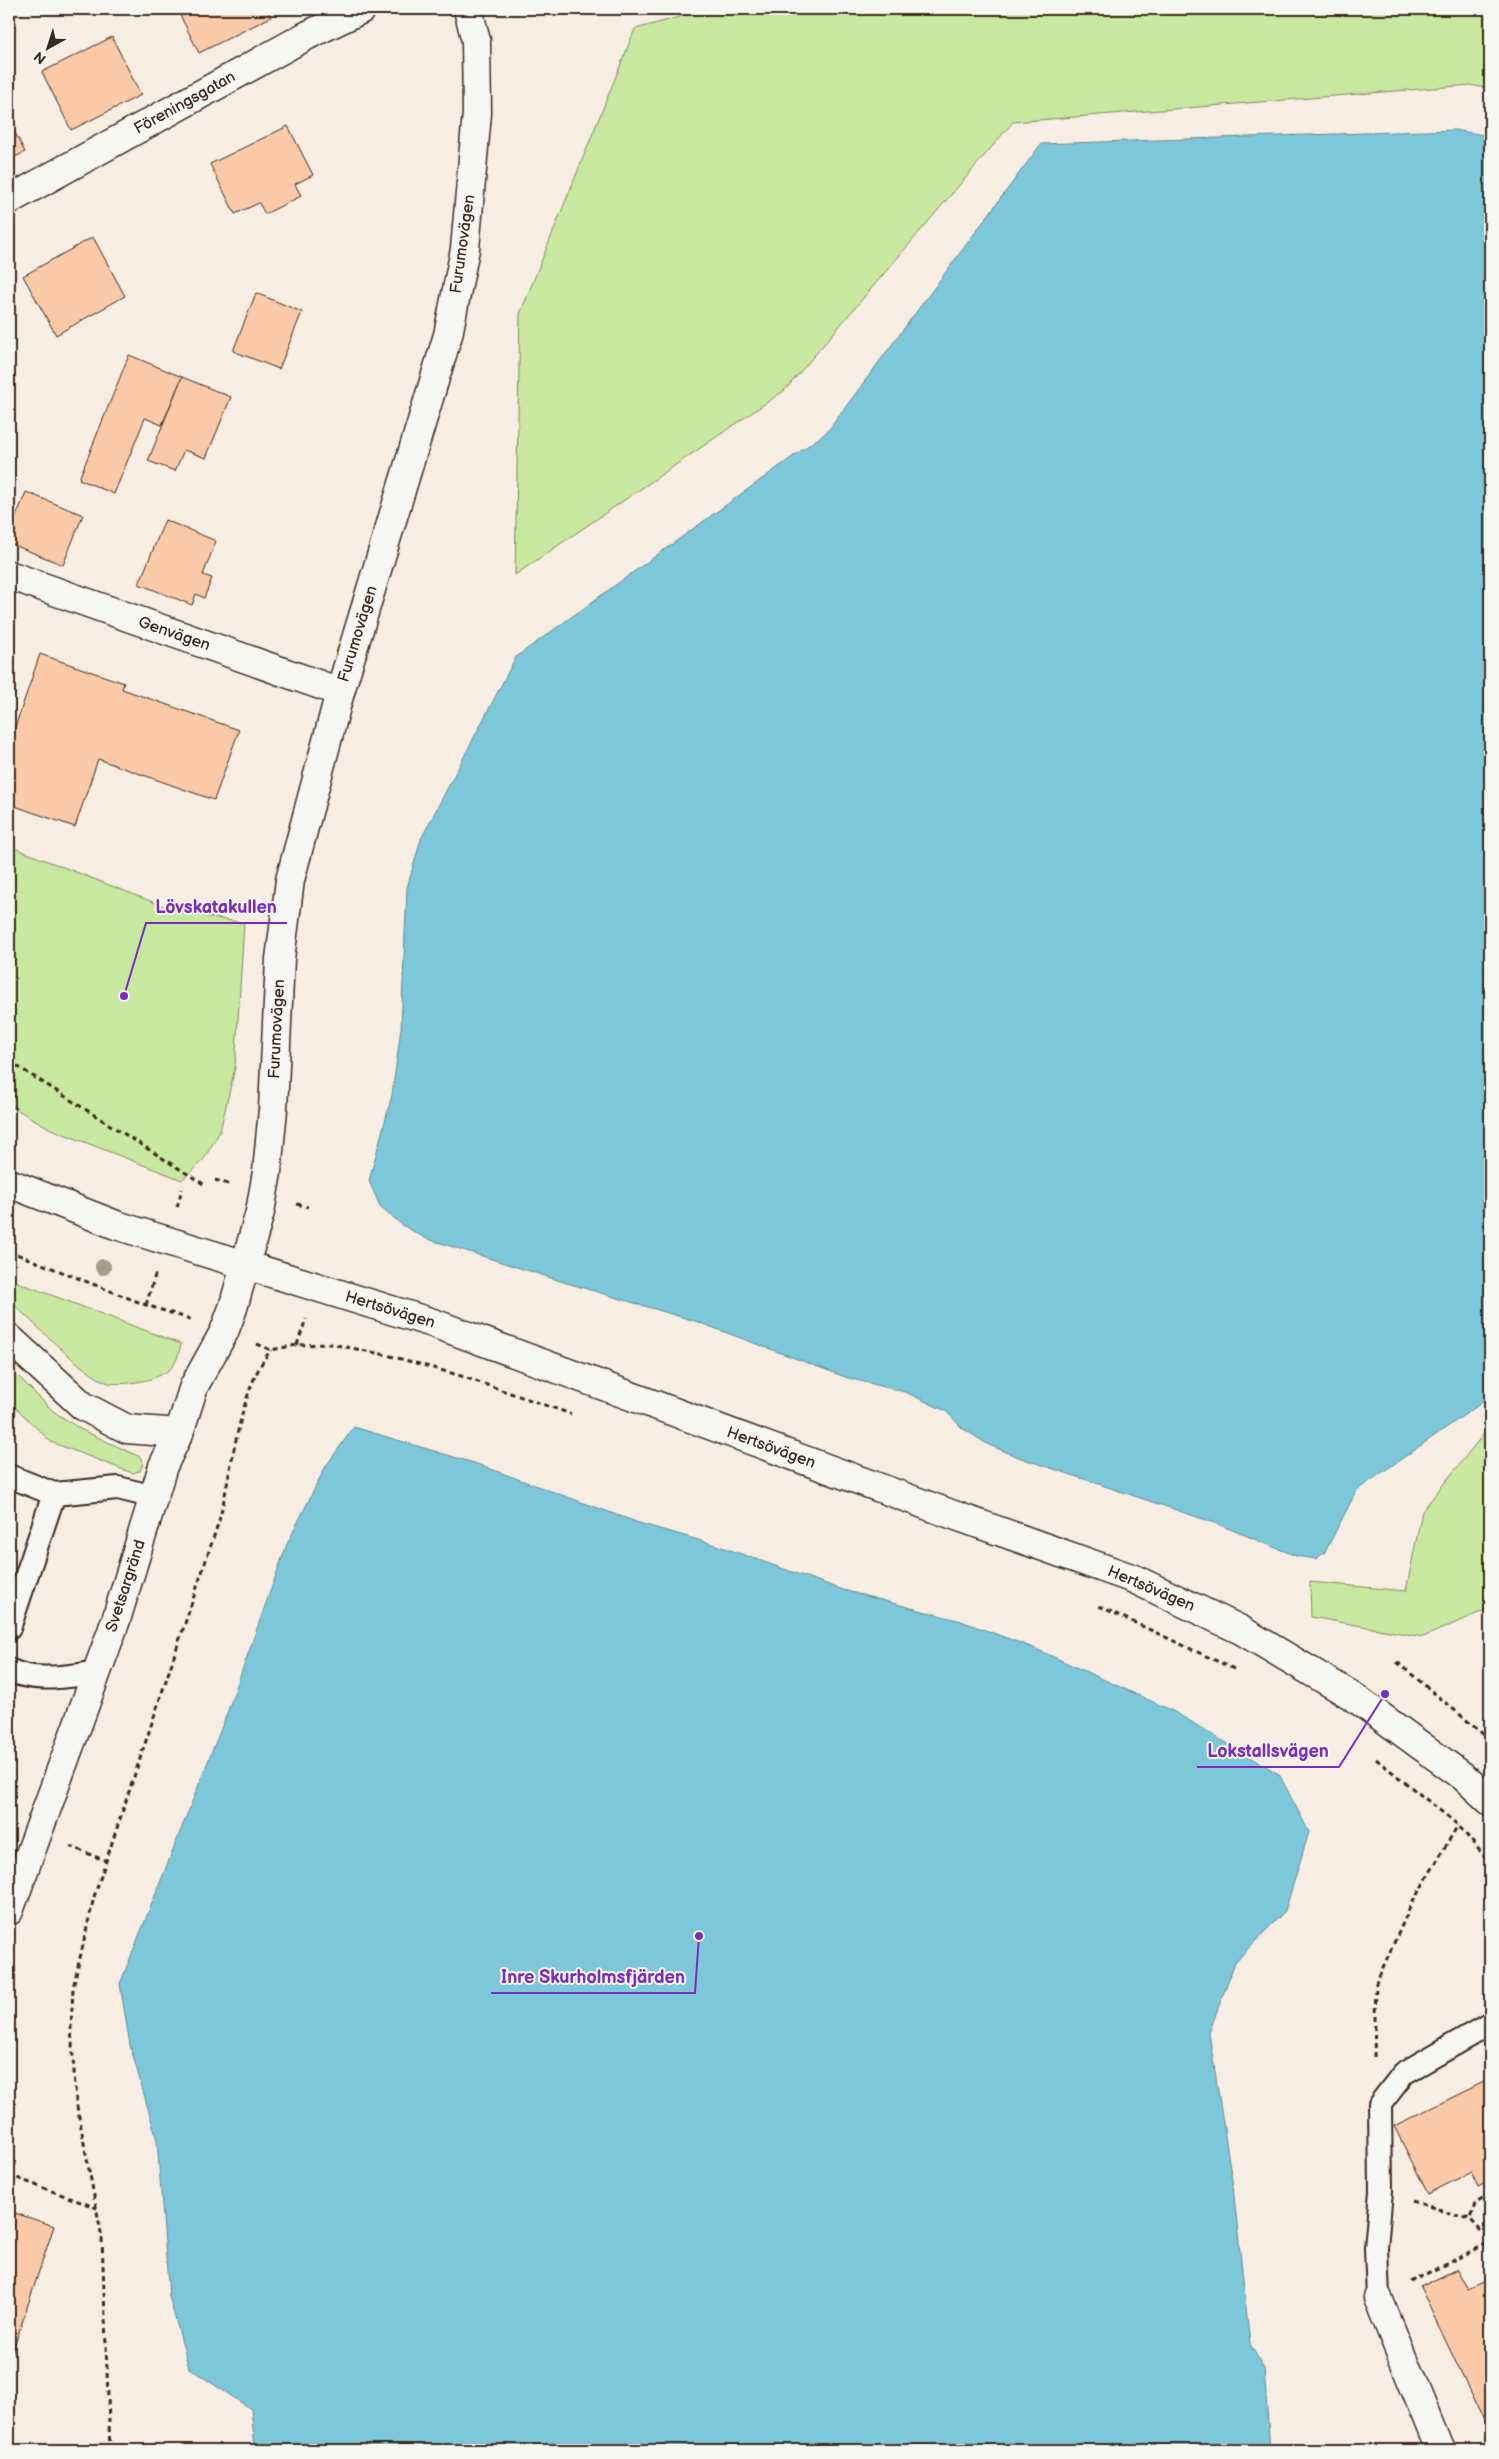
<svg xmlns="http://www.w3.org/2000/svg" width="1499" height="2459" font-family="'Balsamiq Sans',sans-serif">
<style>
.green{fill:#c8e79f;stroke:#82885e}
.water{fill:#7bc8da;stroke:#61898f}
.building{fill:#f9c9a8;stroke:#3b2a1e}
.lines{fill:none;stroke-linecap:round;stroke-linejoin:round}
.service-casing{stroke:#3b2a1e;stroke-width:26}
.minor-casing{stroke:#3b2a1e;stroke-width:31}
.secondary-casing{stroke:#3b2a1e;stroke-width:31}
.path{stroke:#3b2a1e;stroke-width:3;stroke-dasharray:5 4;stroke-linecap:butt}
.service{stroke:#f6f6f2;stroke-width:22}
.minor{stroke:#f6f6f2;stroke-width:28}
.secondary{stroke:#f6f6f2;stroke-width:28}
.tree{fill:#a39c88}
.labels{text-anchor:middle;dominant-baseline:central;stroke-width:4;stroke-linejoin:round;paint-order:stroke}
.street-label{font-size:16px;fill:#3b2a1e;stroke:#f6f6f2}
.leader{fill:none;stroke:#7b2cbf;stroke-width:2}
.callout-dot{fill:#7b2cbf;stroke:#f6f6f2;stroke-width:2}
.callout-label{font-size:18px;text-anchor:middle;font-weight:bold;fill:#7b2cbf;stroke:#f6f6f2;stroke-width:4;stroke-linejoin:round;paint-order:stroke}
</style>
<rect width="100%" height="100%" fill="#f7ede3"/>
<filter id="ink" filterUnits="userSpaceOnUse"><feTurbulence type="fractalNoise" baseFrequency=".02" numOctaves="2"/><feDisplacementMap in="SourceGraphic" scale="10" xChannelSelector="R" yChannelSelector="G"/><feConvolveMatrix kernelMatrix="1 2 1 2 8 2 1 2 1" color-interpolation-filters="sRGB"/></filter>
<g filter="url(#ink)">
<g class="green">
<polygon points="709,9 1490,9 1490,89 1470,85 1013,122 785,390 515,575 520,314 635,29"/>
<polygon points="9,846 176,911 244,923 235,1068 220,1131 204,1159 182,1180 51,1129 9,1105"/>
<path d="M 9,1279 L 181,1344 C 176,1367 172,1371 151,1379 C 140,1382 121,1385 109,1383 C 87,1378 29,1318 9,1300 Z"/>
<polygon points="9,1367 53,1411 80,1429 140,1457 143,1463 140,1471 132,1473 51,1442 9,1401"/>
<polygon points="1490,1426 1490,1605 1488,1609 1423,1637 1311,1617 1310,1582 1406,1591 1422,1511"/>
</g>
<g class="water">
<polygon points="1454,130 1490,136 1490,1397 1357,1490 1325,1552 1316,1559 1296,1556 1215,1523 1021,1458 989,1445 962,1428 946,1411 905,1392 848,1378 695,1321 567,1283 425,1238 402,1225 380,1206 369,1181 392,1095 401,1029 407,888 421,839 516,657 827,432 1041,144"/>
<polygon points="354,1427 474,1463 639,1523 719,1546 843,1590 961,1621 1036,1649 1171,1710 1279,1774 1309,1832 1285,1911 1235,1962 1209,2033 1233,2187 1250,2344 1264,2369 1270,2450 252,2450 255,2448 251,2409 189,2368 169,2296 157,2140 130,2045 120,1984 226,1716 287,1544 326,1466"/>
</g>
<g class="building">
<polygon points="177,9 267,9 271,17 199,53"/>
<polygon points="112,37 141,95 71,130 42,72"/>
<polygon points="9,121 25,152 9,160"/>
<polygon points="288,126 313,175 295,184 301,196 265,214 259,203 235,214 210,164"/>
<polygon points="93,237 125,296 56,335 23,276"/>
<polygon points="256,293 302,312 279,369 233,351"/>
<polygon points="129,355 182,377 162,425 145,418 114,494 79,479"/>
<polygon points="182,377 231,397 206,458 184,450 175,471 148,461"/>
<polygon points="26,492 83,515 63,565 9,543 9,534"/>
<polygon points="165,520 216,541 203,575 212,578 204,598 196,594 192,605 139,584"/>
<polygon points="9,641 14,643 9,657"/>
<polygon points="40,654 124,683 122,689 239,730 214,800 98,759 75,827 9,804 9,745"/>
<polygon points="9,1580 17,1583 9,1609"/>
<polygon points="1490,2079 1490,2181 1478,2187 1471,2172 1428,2194 1394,2126"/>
<polygon points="9,2211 54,2226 10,2359 9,2359"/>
<polygon points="1457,2269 1468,2290 1490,2280 1490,2434 1420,2287"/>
</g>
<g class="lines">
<defs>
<g id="service">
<polyline points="9,1476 54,1494 118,1488 154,1497"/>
<polyline points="9,1628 54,1494"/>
<path d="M 9,1670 C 35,1683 67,1676 95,1673"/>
<polyline points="1378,2298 1376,2248 1381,2191 1380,2104 1404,2073 1490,2024"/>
</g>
<g id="minor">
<polyline points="9,200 308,35 362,9"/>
<polyline points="9,575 340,692"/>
<polyline points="9,1338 83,1406 127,1429 179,1433"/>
<polyline points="9,1911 116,1620 163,1466 179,1433 194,1386 224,1332 233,1308 260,1212 267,1172 273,1109 280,959 290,880 340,692 448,335 465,249 477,113 476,41 468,9"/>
<polyline points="1378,2298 1440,2450"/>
</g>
<polyline id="secondary" points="9,1183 116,1225 433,1323 948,1513 1134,1579 1241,1630 1354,1697 1464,1777 1490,1801"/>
</defs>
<use href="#service" class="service-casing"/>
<use href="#minor" class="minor-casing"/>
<use href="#secondary" class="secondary-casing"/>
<g class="path">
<polyline points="9,1061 205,1185"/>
<polyline points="215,1180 231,1185"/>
<polyline points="297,1204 308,1207"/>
<polyline points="177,1207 182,1189"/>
<polyline points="9,1251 146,1305 193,1320"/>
<polyline points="146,1305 156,1272"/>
<polyline points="257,1344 271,1350 297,1345 331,1344 387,1355 458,1375 571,1414"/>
<polyline points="297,1345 306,1319"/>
<polyline points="1099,1606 1236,1670"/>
<polyline points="1397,1662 1489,1739"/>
<polyline points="1376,1759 1458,1825 1490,1863"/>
<polyline points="70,1846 106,1861"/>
<polyline points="1374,2057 1376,1983 1411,1905 1458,1825"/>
<polyline points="9,2175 97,2208"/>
<polyline points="1490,2194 1475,2204 1470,2219 1490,2241"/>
<polyline points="1412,2201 1470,2219"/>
<polyline points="1410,2282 1490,2242"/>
<path d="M 110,2450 L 102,2238 L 76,2101 L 71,2028 L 73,1988 L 94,1897 L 219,1521 C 232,1472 239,1388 271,1350"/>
</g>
<use href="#service" class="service"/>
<use href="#minor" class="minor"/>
<use href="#secondary" class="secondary"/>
</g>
<circle class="tree" cx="103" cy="1267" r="8"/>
</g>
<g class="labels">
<g class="street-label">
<text transform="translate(185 103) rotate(-29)">Föreningsgatan</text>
<text transform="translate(463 244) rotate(-82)">Furumovägen</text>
<text transform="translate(174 634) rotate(19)">Genvägen</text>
<text transform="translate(358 634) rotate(-73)">Furumovägen</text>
<text transform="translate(277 1029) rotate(-87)">Furumovägen</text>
<text transform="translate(390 1310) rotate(17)">Hertsövägen</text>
<text transform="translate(771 1448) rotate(20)">Hertsövägen</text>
<text transform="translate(126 1586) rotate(-72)">Svetsargränd</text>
<text transform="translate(1151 1589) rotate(23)">Hertsövägen</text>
</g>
</g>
<path class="leader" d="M124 996L146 923H287M1385 1694L1339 1767H1197M699 1936L695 1993H491"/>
<g class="callout-dot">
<circle cx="124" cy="996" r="5"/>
<circle cx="1385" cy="1694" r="5"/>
<circle cx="699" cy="1936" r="5"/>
</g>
<g class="callout-label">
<text x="216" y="913">Lövskatakullen</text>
<text x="1268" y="1757">Lokstallsvägen</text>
<text x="593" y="1983">Inre Skurholmsfjärden</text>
</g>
<rect width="1499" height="2459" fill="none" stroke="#f6f6f2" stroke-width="30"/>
<rect x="15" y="15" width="1469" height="2429" fill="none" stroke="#3b2a1e" stroke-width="2" filter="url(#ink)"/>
<g transform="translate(48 48) rotate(219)" stroke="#f6f6f2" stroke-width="4" paint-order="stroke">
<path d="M0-4L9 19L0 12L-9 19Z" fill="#3b2a1e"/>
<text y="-8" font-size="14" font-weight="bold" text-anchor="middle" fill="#3b2a1e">N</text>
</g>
</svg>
